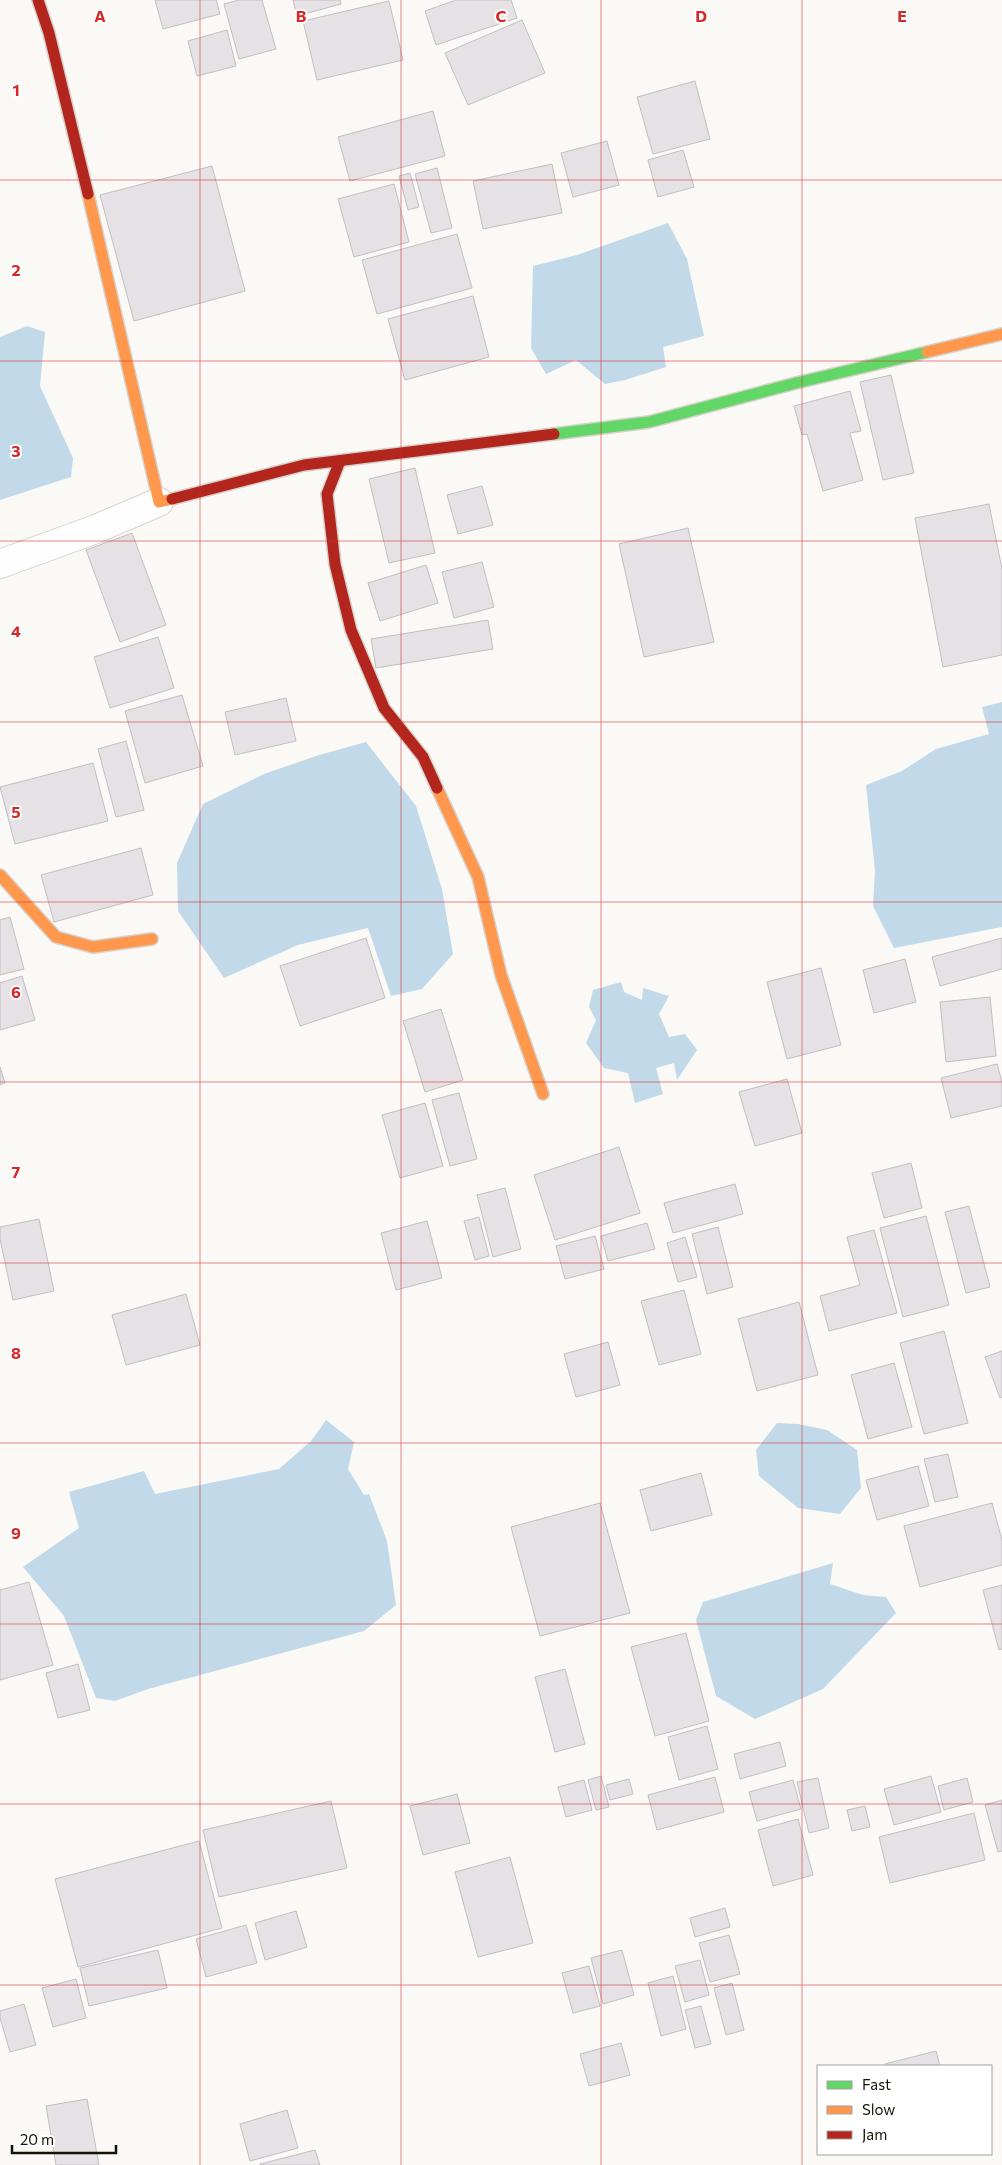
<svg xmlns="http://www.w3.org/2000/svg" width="1002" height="2165" font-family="Commissioner,sans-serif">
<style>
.water{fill:#c1d9e9}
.building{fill:#e5e1e4;stroke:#c2bec2}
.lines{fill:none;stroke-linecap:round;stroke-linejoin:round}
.street-casing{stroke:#d7d2cc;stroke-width:30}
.fast-casing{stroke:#d7d2cc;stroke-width:14}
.slow-casing{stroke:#d7d2cc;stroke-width:14}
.jam-casing{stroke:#d7d2cc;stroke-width:14}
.street{stroke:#fefefe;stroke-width:28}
.fast{stroke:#63d668;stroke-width:11}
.slow{stroke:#ff974d;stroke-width:11}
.jam{stroke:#b3261e;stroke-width:11}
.grid{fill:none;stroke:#d62828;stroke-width:1;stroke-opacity:0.55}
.grid-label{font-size:16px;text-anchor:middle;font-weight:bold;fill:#d62828;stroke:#fff;stroke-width:4;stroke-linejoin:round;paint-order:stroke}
</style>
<rect width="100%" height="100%" fill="#fbf9f6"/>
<g class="water">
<polygon points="668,223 687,259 704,336 663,347 666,367 625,380 605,384 576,360 546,374 531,348 533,266 577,255"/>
<polygon points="27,326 45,332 40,386 73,458 71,477 0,500 0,337"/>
<polygon points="1002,702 1002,927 894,948 873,906 875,871 866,785 902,771 936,749 989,734 982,707"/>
<polygon points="366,742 416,806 442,889 453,954 422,989 391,996 368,928 298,945 224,978 178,911 177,863 203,804 264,774 319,755"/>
<polygon points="621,982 624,992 642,1000 643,988 669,996 659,1014 669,1037 685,1034 697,1050 677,1080 674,1063 656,1068 663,1094 635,1103 628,1073 604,1068 586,1043 596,1020 589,1007 593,990"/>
<polygon points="326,1420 354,1442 348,1469 364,1495 369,1494 387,1541 396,1605 364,1631 148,1689 115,1701 96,1698 64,1616 23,1567 79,1528 69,1492 144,1471 155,1494 279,1469 311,1441"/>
<polygon points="777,1423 798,1424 827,1430 857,1450 861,1488 840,1514 798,1508 759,1476 756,1450"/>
<polygon points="833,1563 830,1584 863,1595 886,1597 896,1613 823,1689 755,1719 716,1696 696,1620 703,1602"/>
</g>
<g class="building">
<polygon points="155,0 216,0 220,14 163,29"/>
<polygon points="239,0 262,0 276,49 239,59 224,4"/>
<polygon points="293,0 340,0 341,4 297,16"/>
<polygon points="456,0 511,0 517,18 436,45 425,11"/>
<polygon points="389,1 403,60 317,80 303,21"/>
<polygon points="522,20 545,73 468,105 445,53"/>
<polygon points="227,30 236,66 197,76 188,41"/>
<polygon points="695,81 710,139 653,154 637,97"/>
<polygon points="433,111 445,156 350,181 338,137"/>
<polygon points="607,141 619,185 573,197 561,153"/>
<polygon points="683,150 694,187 658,197 648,160"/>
<polygon points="552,164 562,213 483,229 473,181"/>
<polygon points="212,166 245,291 134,321 100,195"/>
<polygon points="437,168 452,228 431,233 415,174"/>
<polygon points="410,173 419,207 408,210 399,176"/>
<polygon points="394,184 409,242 354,257 338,199"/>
<polygon points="457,234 472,288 377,314 362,260"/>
<polygon points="473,296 489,357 405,380 388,319"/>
<polygon points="891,375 914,473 883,480 860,382"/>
<polygon points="850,391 861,431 850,433 863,480 823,491 807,434 802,435 794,406"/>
<polygon points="415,468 435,553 389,563 369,479"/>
<polygon points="482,486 493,525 458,534 447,495"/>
<polygon points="989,504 1002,569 1002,655 943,667 915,518"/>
<polygon points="688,528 714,642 644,657 619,544"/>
<polygon points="132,533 166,625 120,642 86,550"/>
<polygon points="482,562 494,607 454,618 442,572"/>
<polygon points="426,565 438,603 380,621 368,583"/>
<polygon points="488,620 493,649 376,668 371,639"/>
<polygon points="158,637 174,688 110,708 94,657"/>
<polygon points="182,695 203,766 145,783 125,711"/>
<polygon points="286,698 296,741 235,755 225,712"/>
<polygon points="126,741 144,810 116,817 98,749"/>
<polygon points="93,763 108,821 15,844 0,787"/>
<polygon points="141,848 153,895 54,922 41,875"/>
<polygon points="10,917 24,969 0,975 0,920"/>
<polygon points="366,938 385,998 300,1026 280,966"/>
<polygon points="1002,938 1002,969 940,986 932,957"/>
<polygon points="905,959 916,1002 874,1013 863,970"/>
<polygon points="821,968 841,1045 787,1059 767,982"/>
<polygon points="22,976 35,1020 0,1030 0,983"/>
<polygon points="990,997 996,1056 946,1062 940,1002"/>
<polygon points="441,1009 463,1080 425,1092 403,1021"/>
<polygon points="997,1064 1002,1082 1002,1106 951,1118 941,1078"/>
<polygon points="0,1067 5,1083 0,1085"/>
<polygon points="787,1079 802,1133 755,1146 739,1092"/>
<polygon points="459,1093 477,1159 450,1166 432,1100"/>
<polygon points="425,1103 443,1166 400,1178 382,1115"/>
<polygon points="619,1147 640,1213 555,1240 534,1175"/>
<polygon points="911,1163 922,1208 884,1218 872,1173"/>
<polygon points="735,1184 743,1214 673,1233 664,1203"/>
<polygon points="505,1188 521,1249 493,1257 477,1195"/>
<polygon points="969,1206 990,1287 966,1293 945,1212"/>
<polygon points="926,1216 949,1305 903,1317 880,1228"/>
<polygon points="479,1217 489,1256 475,1260 464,1221"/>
<polygon points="39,1219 54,1291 13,1300 0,1239 0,1227"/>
<polygon points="427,1221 442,1278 396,1290 381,1233"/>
<polygon points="647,1223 655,1249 608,1261 601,1236"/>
<polygon points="718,1227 733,1287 707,1294 692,1234"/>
<polygon points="874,1230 897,1313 829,1331 820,1296 860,1285 847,1237"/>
<polygon points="595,1236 604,1269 565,1279 556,1246"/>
<polygon points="685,1237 697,1277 678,1282 667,1243"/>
<polygon points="684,1290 701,1354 659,1365 641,1301"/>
<polygon points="186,1294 200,1345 126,1365 112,1315"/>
<polygon points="799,1302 818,1375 757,1391 738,1319"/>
<polygon points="944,1331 968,1423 924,1434 900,1343"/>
<polygon points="608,1342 620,1385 576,1397 564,1354"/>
<polygon points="1002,1351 1002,1397 1000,1398 985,1357"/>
<polygon points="894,1363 912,1427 868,1439 851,1375"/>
<polygon points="948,1454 958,1497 935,1502 924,1459"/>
<polygon points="918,1466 929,1506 877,1520 866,1480"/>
<polygon points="701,1473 712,1515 651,1531 640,1490"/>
<polygon points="600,1503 630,1613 540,1636 511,1527"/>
<polygon points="992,1503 1002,1540 1002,1565 920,1587 904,1526"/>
<polygon points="29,1582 53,1665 0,1680 0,1590"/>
<polygon points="1002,1585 1002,1649 999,1650 983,1590"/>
<polygon points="686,1633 709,1721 655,1736 631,1647"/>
<polygon points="78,1664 90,1710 58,1718 46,1673"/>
<polygon points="565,1669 585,1744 555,1752 535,1677"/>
<polygon points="707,1726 718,1769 679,1780 668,1737"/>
<polygon points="780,1742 786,1766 740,1779 734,1754"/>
<polygon points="601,1776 609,1807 596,1810 588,1780"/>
<polygon points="931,1776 941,1812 894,1825 884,1789"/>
<polygon points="715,1777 724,1812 657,1830 648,1795"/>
<polygon points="818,1778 829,1828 809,1833 797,1782"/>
<polygon points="967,1778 973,1802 944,1810 938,1786"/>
<polygon points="629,1779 633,1794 610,1800 606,1785"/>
<polygon points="584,1780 592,1810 566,1817 558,1787"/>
<polygon points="793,1780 801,1809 757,1821 749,1792"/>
<polygon points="457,1794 470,1843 423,1855 410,1806"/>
<polygon points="1002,1800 1002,1851 998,1852 985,1805"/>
<polygon points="331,1801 347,1868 219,1897 203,1830"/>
<polygon points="865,1806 870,1827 852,1831 847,1810"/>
<polygon points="974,1813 985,1860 890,1883 879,1837"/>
<polygon points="798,1819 813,1875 773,1886 758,1830"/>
<polygon points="199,1841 222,1928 78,1967 55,1879"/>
<polygon points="510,1857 533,1943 478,1957 455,1872"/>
<polygon points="725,1908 730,1927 695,1937 690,1918"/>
<polygon points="296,1911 307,1947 265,1960 255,1923"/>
<polygon points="246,1925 257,1963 206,1977 196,1939"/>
<polygon points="729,1935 740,1974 710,1982 699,1943"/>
<polygon points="158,1950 167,1988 89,2006 80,1968"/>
<polygon points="622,1950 634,1995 603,2004 591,1958"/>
<polygon points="700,1960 709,1995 685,2002 675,1966"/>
<polygon points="589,1966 600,2006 573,2013 562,1973"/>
<polygon points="673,1976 686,2029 661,2036 648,1983"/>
<polygon points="76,1979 86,2018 53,2027 42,1988"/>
<polygon points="732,1983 744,2030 726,2035 714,1988"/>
<polygon points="24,2004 36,2045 10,2052 0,2018 0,2011"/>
<polygon points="701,2006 711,2044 695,2048 685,2010"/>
<polygon points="621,2043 630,2075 589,2086 580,2054"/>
<polygon points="936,2051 940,2066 886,2066 885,2064"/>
<polygon points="87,2099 99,2165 56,2165 46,2106"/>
<polygon points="287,2110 298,2148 250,2161 240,2124"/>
<polygon points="315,2150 320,2165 260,2165 260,2164"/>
</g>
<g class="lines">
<defs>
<polyline id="street" points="0,564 96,529 159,502"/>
<polyline id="fast" points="554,434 649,422 796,383 927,352"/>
<g id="slow">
<polyline points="88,194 159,502 172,499"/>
<polyline points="927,352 1002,334"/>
<polyline points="437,788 478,877 501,975 543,1094"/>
<polyline points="0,875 56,937 93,947 152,939"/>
</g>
<g id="jam">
<polyline points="38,0 49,33 88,194"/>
<polyline points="340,461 327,494 335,564 351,630 384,708 423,757 437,788"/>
<polyline points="172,499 304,465 554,434"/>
</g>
</defs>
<use href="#street" class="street-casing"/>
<use href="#fast" class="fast-casing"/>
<use href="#slow" class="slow-casing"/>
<use href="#jam" class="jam-casing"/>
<use href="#street" class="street"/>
<use href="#fast" class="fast"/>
<use href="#slow" class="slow"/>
<use href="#jam" class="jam"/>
</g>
<path class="grid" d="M 200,0 L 200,2165M 401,0 L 401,2165M 601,0 L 601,2165M 802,0 L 802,2165M 0,180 L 1002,180M 0,361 L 1002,361M 0,541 L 1002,541M 0,722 L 1002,722M 0,902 L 1002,902M 0,1082 L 1002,1082M 0,1263 L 1002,1263M 0,1443 L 1002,1443M 0,1624 L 1002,1624M 0,1804 L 1002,1804M 0,1985 L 1002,1985"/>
<g class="grid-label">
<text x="100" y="22">A</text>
<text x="301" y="22">B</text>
<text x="501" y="22">C</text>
<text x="701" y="22">D</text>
<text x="902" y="22">E</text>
<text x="16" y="96">1</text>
<text x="16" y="276">2</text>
<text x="16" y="457">3</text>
<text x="16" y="637">4</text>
<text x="16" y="818">5</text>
<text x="16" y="998">6</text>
<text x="16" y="1178">7</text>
<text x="16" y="1359">8</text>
<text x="16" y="1539">9</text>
</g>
<rect x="817" y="2065" width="175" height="90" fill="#ffffff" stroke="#a3a09c"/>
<rect x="827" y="2081" width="25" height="8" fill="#63d668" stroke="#a3a09c"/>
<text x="862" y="2090" font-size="15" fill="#181107">Fast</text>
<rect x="827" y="2106" width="25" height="8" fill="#ff974d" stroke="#a3a09c"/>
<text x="862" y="2115" font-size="15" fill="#181107">Slow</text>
<rect x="827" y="2131" width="25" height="8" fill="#b3261e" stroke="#a3a09c"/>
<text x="862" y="2140" font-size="15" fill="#181107">Jam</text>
<path d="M12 2145v8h104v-8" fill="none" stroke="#181107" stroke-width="2.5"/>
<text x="20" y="2145" font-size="15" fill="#181107" stroke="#ffffff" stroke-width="4" paint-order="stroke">20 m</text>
</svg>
